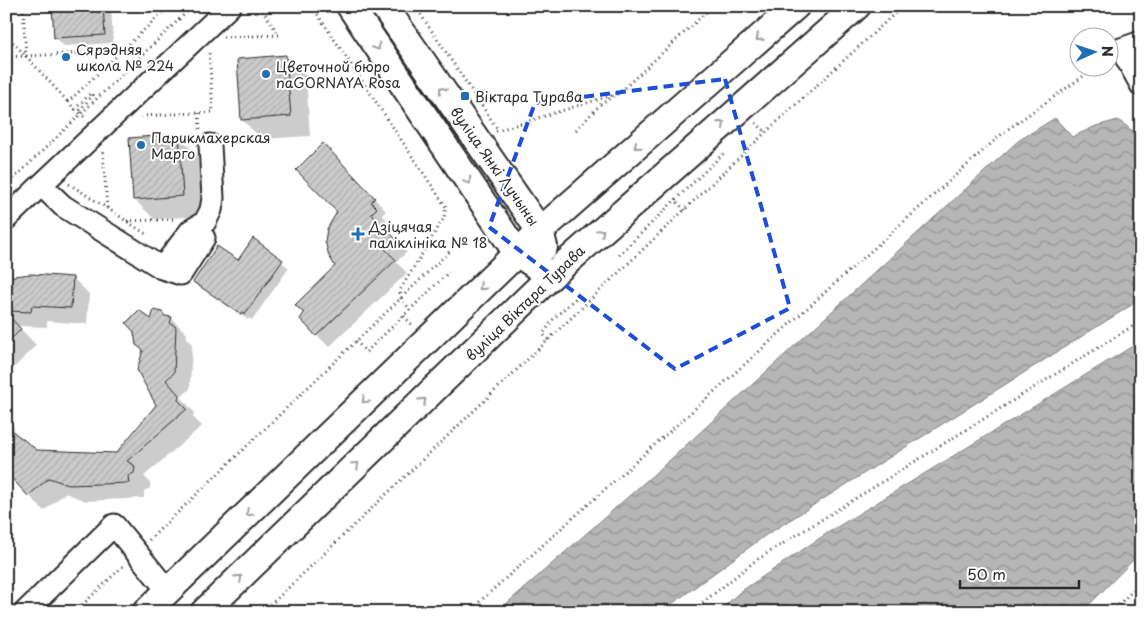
<svg xmlns="http://www.w3.org/2000/svg" width="1147" height="618" font-family="'Playpen Sans',sans-serif">
<style>
.water{fill:url(#water-waves);stroke:#7e7e7e}
.shadow{fill:#0003}
.building{fill:url(#building-hatch);stroke:#2b2b2b}
.lines{fill:none;stroke-linecap:round;stroke-linejoin:round}
.minor-casing{stroke:#2b2b2b;stroke-width:25}
.major-casing{stroke:#2b2b2b;stroke-width:30}
.path{stroke:#2b2b2b;stroke-width:3;stroke-dasharray:1 4;stroke-linecap:butt}
.minor{stroke:#fff;stroke-width:21}
.major{stroke:#fff;stroke-width:26}
.oneway{stroke:#a0a0a0}
.marked{fill:none;stroke:#1d4ed8;stroke-width:4;stroke-dasharray:10 6;stroke-linejoin:round}
.poi-dot{fill:#1f6fb2;stroke:#fff;stroke-width:2}
.labels{text-anchor:middle;dominant-baseline:central;stroke-width:4;stroke-linejoin:round;paint-order:stroke}
.poi-label{font-size:14px;fill:#2b2b2b;stroke:#fff;text-anchor:start}
.street-label{font-size:14px;fill:#2b2b2b;stroke:#fff}
</style>
<defs>
<pattern id="water-waves" width="16" height="10" patternUnits="userSpaceOnUse" patternTransform="scale(1.25)"><rect width="16" height="10" fill="#b6b6b6"/><path d="M0 5q4-4 8 0t8 0" fill="none" stroke="#949494"/></pattern>
<pattern id="building-hatch" width="6" height="6" patternUnits="userSpaceOnUse" patternTransform="scale(1.25)"><rect width="6" height="6" fill="#cbcbcb"/><path d="M-1 1l2-2M0 6l6-6M5 7l2-2" fill="none" stroke="#aeaeae"/></pattern>
</defs>
<rect width="100%" height="100%" fill="#fff"/>
<filter id="ink" filterUnits="userSpaceOnUse"><feTurbulence type="fractalNoise" baseFrequency=".02" numOctaves="2"/><feDisplacementMap in="SourceGraphic" scale="10" xChannelSelector="R" yChannelSelector="G"/><feConvolveMatrix kernelMatrix="1 2 1 2 8 2 1 2 1" color-interpolation-filters="sRGB"/></filter>
<g filter="url(#ink)">
<g class="water">
<polygon points="1055,118 1072,137 1096,126 1118,120 1141,137 1141,299 766,535 661,612 497,612 670,460 1018,141"/>
<polygon points="1141,341 1141,552 1082,612 718,612 740,592 829,532"/>
</g>
<g class="shadow">
<polygon points="53,6 111,6 113,43 64,46 55,38"/>
<polygon points="286,57 306,76 310,136 262,139 242,120"/>
<polygon points="178,136 198,155 202,216 154,219 134,199"/>
<polygon points="335,156 386,211 382,215 388,221 382,227 407,252 396,262 407,273 329,347 301,319 336,266 339,212"/>
<polygon points="253,240 289,268 252,320 249,318 248,320 194,282 238,262"/>
<polygon points="73,278 89,294 87,324 47,321 47,327 18,326 36,345 6,376 6,285"/>
<polygon points="166,318 171,318 187,334 186,338 192,344 190,389 181,397 194,412 193,417 202,426 144,476 150,483 150,488 144,491 144,498 86,501 65,493 44,511 6,471 6,388 15,435 37,452 116,455 158,406 143,351 137,344 152,321"/>
</g>
<g class="building">
<polygon points="52,6 103,6 105,35 54,38"/>
<polygon points="286,55 291,116 241,120 237,59"/>
<polygon points="179,134 183,196 133,200 129,138"/>
<polygon points="323,143 375,198 371,202 377,208 371,214 396,239 385,249 396,260 316,336 300,319 304,313 295,305 335,266 329,256 325,241 327,229 337,212 296,170"/>
<polygon points="253,238 283,260 245,314 242,312 241,314 193,282 217,246 238,260"/>
<polygon points="31,274 73,277 71,308 32,306 31,312 6,311 6,277"/>
<polygon points="139,310 151,319 154,310 162,312 165,316 172,317 170,323 176,327 174,373 166,380 179,395 178,400 187,409 127,461 135,466 134,473 128,476 129,483 69,485 49,478 28,496 6,472 6,426 37,450 116,453 156,405 137,370 143,350 136,345 134,332 126,323"/>
<polygon points="6,313 21,329 6,344"/>
</g>
<g class="lines">
<defs>
<g id="minor">
<polyline points="1141,42 1121,49 1141,85"/>
<polyline points="6,219 41,185"/>
<polyline points="204,238 181,274 162,268 63,206 41,185 230,6"/>
<polyline points="162,268 191,230 205,222 211,210 213,198 210,145"/>
<polyline points="25,612 114,525 168,591"/>
</g>
<g id="major">
<polyline points="350,6 517,253 551,276"/>
<polyline points="384,6 540,231 544,247"/>
<polyline points="146,612 540,231 796,6"/>
<polyline points="204,612 551,276 857,6"/>
</g>
</defs>
<use href="#minor" class="minor-casing"/>
<use href="#major" class="major-casing"/>
<g class="path">
<polyline points="23,6 26,56 68,102"/>
<polyline points="312,6 446,207 444,218 400,290 401,299 410,309"/>
<polyline points="415,6 498,130"/>
<polyline points="6,35 25,55"/>
<polyline points="223,37 279,35 260,6"/>
<polyline points="122,51 169,6"/>
<polyline points="6,57 122,51 68,102 75,109 91,93 93,95 78,112 87,119"/>
<polyline points="199,113 200,130"/>
<polyline points="141,116 213,112 209,51"/>
<polyline points="756,123 766,132"/>
<polyline points="576,130 601,104 619,93 713,6"/>
<polyline points="496,131 619,93"/>
<polyline points="69,184 107,208 103,152"/>
<polyline points="6,186 193,6"/>
<polyline points="107,208 146,234"/>
<polyline points="685,210 675,200 724,153"/>
<polyline points="127,221 177,219"/>
<polyline points="619,255 675,200"/>
<polyline points="404,316 414,327"/>
<polyline points="548,340 543,334 554,318 577,297"/>
<polyline points="356,341 366,352 449,272"/>
<polyline points="149,540 450,251"/>
<polyline points="75,612 125,564"/>
<polyline points="263,612 766,132 903,6"/>
<polyline points="468,612 1004,132 1095,68"/>
<polyline points="691,612 755,561 1141,321"/>
<polyline points="1112,612 1141,582"/>
</g>
<use href="#minor" class="minor"/>
<use href="#major" class="major"/>
</g>
<defs><path id="oneway-chevron" d="M-2-3.5L2.5 0L-2 3.5" fill="none" stroke-width="1.6" stroke-linecap="round" stroke-linejoin="round" transform="scale(1.25)"/></defs>
<g class="oneway">
<use href="#oneway-chevron" transform="translate(759 38) rotate(139)"/>
<use href="#oneway-chevron" transform="translate(377 47) rotate(56)"/>
<use href="#oneway-chevron" transform="translate(442 90) rotate(-125)"/>
<use href="#oneway-chevron" transform="translate(722 124) rotate(-41)"/>
<use href="#oneway-chevron" transform="translate(637 146) rotate(139)"/>
<use href="#oneway-chevron" transform="translate(468 181) rotate(56)"/>
<use href="#oneway-chevron" transform="translate(601 232) rotate(-42)"/>
<use href="#oneway-chevron" transform="translate(482 287) rotate(136)"/>
<use href="#oneway-chevron" transform="translate(365 400) rotate(136)"/>
<use href="#oneway-chevron" transform="translate(423 401) rotate(-44)"/>
<use href="#oneway-chevron" transform="translate(356 465) rotate(-44)"/>
<use href="#oneway-chevron" transform="translate(249 513) rotate(136)"/>
<use href="#oneway-chevron" transform="translate(239 578) rotate(-44)"/>
</g>
</g>
<path class="marked" d="M 725,79 L 790,308 L 675,369 L 489,227 L 535,103 Z"/>
<g class="poi-dot">
<circle cx="66" cy="57" r="5"/>
<circle cx="266" cy="74" r="5"/>
<rect x="460" y="91" width="10" height="10" rx="2.5"/>
<circle cx="141" cy="145" r="5"/>
<path d="M355.5 226.5h5v5h5v5h-5v5h-5v-5h-5v-5h5z"/>
</g>
<g class="labels">
<g class="poi-label">
<text x="76" y="49">Сярэдняя<tspan x="76" dy="16">школа № 224</tspan></text>
<text x="276" y="66">Цветочной бюро<tspan x="276" dy="16">naGORNAYA Rosa</tspan></text>
<text x="475" y="96">Віктара Турава</text>
<text x="151" y="137">Парикмахерская<tspan x="151" dy="16">Марго</tspan></text>
<text x="369" y="226">Дзіцячая<tspan x="369" dy="16">паліклініка № 18</tspan></text>
</g>
<g class="street-label">
<text transform="translate(495 166) rotate(55)">вуліца Янкі Лучыны</text>
<text transform="translate(525 303) rotate(-44)">вуліца Віктара Турава</text>
</g>
</g>
<rect width="1147" height="618" fill="none" stroke="#fff" stroke-width="25"/>
<rect x="12" y="12" width="1122" height="593" fill="none" stroke="#2b2b2b" stroke-width="2" filter="url(#ink)"/>
<g transform="translate(1094 52) rotate(87)"><circle r="24" fill="#ffffff" stroke="#aaaaaa"/>
<path d="M0-4L9 19L0 12L-9 19Z" fill="#1f6fb2"/>
<text y="-8" font-size="14" font-weight="bold" text-anchor="middle" fill="#2b2b2b">N</text>
</g>
<path d="M960 580v8h119v-8" fill="none" stroke="#2b2b2b" stroke-width="2.5"/>
<text x="967" y="580" font-size="15" fill="#2b2b2b" stroke="#ffffff" stroke-width="4" paint-order="stroke">50 m</text>
</svg>
